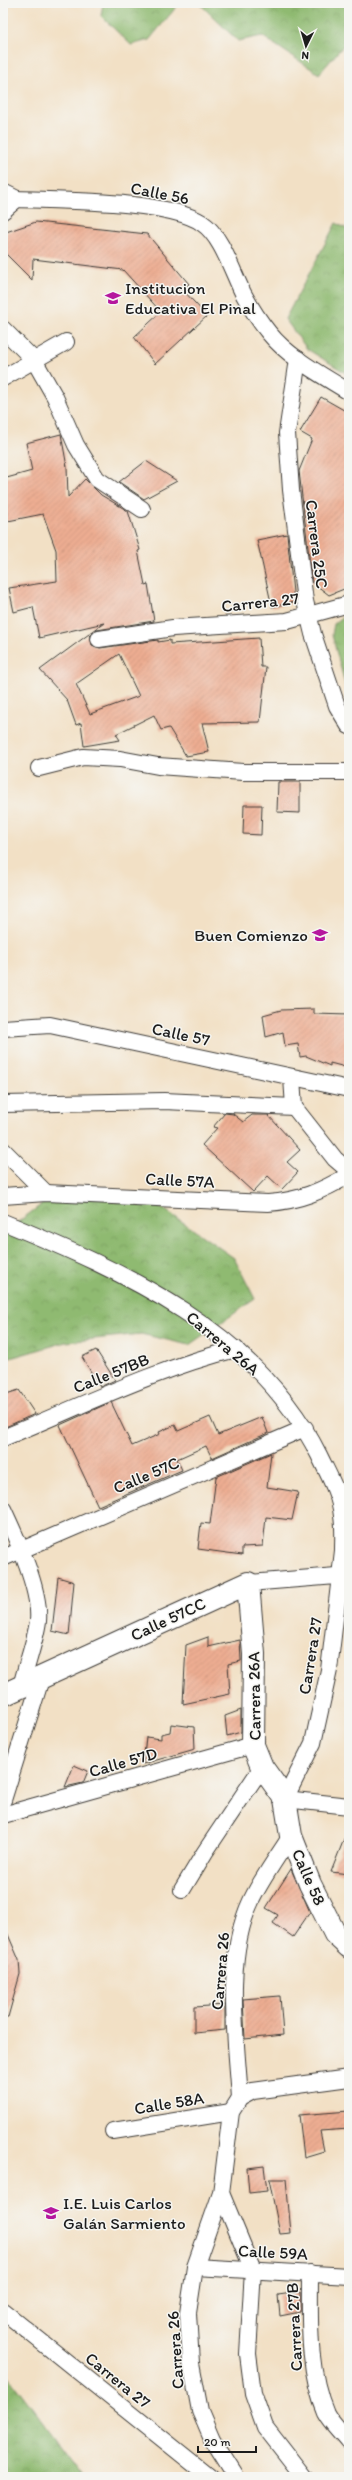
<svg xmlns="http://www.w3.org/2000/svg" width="352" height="2480" font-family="Itim,sans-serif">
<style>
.forest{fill:url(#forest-crowns);stroke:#566b46}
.building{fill:url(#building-hatch);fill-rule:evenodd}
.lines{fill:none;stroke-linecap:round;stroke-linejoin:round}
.street-casing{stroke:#3c3935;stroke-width:18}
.secondary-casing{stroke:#3c3935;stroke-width:24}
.street{stroke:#fff;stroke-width:16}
.secondary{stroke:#fff;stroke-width:22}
.labels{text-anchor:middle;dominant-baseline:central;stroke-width:3;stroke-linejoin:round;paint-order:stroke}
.street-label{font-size:17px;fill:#1c1c1c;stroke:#f6f6f2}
.poi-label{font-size:17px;fill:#1c1c1c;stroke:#f6f6f2;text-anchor:start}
</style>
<defs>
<pattern id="forest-crowns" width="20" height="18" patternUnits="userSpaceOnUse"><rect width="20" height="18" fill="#8fba71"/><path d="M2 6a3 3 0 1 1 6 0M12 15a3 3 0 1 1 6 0" fill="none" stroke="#7b9f61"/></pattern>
<pattern id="building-hatch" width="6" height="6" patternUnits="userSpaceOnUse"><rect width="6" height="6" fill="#edad92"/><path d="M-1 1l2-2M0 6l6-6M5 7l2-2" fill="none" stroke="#cb947d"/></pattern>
</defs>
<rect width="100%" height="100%" fill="#f6f6f2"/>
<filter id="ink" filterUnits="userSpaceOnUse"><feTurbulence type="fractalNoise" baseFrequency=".025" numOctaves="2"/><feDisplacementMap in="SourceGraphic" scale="8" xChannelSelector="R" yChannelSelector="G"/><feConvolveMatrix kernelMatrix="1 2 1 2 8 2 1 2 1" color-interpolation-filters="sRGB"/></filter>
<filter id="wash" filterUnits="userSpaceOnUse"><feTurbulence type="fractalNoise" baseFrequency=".012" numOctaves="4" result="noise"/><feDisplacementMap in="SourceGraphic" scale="16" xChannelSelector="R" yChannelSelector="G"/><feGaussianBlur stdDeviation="0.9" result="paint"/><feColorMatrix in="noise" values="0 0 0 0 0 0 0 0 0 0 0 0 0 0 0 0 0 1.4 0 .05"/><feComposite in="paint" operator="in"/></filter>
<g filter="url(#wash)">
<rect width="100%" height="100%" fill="#f2e0c5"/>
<g class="forest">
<polygon points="103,3 175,3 178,5 149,40 131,45 101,16"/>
<polygon points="199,3 349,3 349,39 319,74 262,36 238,41"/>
<polygon points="336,223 349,230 349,375 307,349 285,319"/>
<polygon points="349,612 349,699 332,635 334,624"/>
<polygon points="60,1191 151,1200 234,1258 255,1299 189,1345 141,1334 66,1342 3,1360 3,1233"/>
<polygon points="3,2369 83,2475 3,2477"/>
</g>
<g id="blocks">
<g class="building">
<polygon points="36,222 147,234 189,284 182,289 207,316 155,364 134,337 161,312 123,270 33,259 32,280 6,254 6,232"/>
<polygon points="321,397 349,413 349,587 329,595 312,582 299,471 312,439 300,432"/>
<path d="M 61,434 L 67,467 L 68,497 L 85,479 L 101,495 L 128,511 L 140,550 L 138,551 L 145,585 L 148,584 L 154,621 L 97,630 L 90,636 L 92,645 L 100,648 L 158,640 L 158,642 L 170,640 L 170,644 L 259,638 L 261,667 L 266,667 L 260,722 L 202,723 L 209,752 L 186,756 L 169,728 L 161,730 L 154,715 L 116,734 L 120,740 L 84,746 L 81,723 L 76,725 L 67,700 L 40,670 L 104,623 L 39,638 L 33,607 L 14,612 L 9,588 L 57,581 L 56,550 L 43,514 L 3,522 L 3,479 L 32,471 L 26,443 ZM 119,654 L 139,696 L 90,714 L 76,684 Z"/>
<polygon points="146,461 177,481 144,499 119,482"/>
<polygon points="287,534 294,602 272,607 257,540"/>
<polygon points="278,782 300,782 300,813 277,812"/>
<polygon points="244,805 262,805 261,835 243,834"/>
<polygon points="314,1009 314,1014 349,1015 349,1068 330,1063 330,1066 306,1056 300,1057 298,1044 285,1046 283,1032 266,1037 263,1015 281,1010"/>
<polygon points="225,1113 233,1114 243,1122 252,1115 268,1115 300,1150 287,1162 298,1172 282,1189 268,1176 253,1192 202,1145 217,1128 213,1127"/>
<polygon points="96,1350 115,1380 100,1387 82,1357"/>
<polygon points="19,1390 35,1414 3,1428 3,1395"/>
<polygon points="111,1402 132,1446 160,1434 159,1432 175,1425 178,1431 210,1417 218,1435 262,1417 268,1433 212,1458 206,1446 177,1459 182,1470 98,1506 60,1425"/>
<polygon points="271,1453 267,1487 298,1492 292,1520 266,1517 263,1546 242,1547 242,1555 198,1549 201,1523 210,1524 216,1477"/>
<polygon points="58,1577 74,1582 69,1635 52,1631"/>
<polygon points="208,1637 208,1647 240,1640 241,1661 228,1664 230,1694 183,1704 186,1645"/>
<polygon points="241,1710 241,1732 227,1736 225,1716"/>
<polygon points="171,1724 194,1727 195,1749 143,1764 146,1737 161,1739 161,1734 170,1732"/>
<polygon points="74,1765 88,1771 83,1783 65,1787"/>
<polygon points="348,1829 349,1874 331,1872"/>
<polygon points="291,1869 310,1912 293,1937 273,1923 278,1915 266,1908"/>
<polygon points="3,1923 19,1960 20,1974 8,2017 3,2017"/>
<polygon points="280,1996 283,2035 245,2039 243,1999"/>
<polygon points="225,2005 225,2030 194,2033 194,2007"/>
<polygon points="349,2111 349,2129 320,2131 324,2151 304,2157 299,2115"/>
<polygon points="264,2166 267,2191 249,2193 247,2168"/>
<polygon points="269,2179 286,2179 291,2233 280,2234"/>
<polygon points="300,2292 300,2312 280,2316 278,2295"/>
</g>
</g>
</g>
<g filter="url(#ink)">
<use href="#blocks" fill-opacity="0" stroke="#3c3935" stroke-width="1"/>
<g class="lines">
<defs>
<g id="street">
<path d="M 3,192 L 17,199 C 61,201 168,200 202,223 C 222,236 233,274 244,295 C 251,308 260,322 269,333 C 289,358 322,375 349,392"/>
<polyline points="3,211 17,199"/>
<polyline points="3,329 34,360 55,397 76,445 97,479 142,509"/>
<polyline points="298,359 287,433 291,490 305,601 313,634 337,706 349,726"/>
<polyline points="3,378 66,342"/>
<polyline points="99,639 173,628 287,621 349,604"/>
<polyline points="39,768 83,757 120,759 158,766 243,772 349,772"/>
<polyline points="3,1028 50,1025 349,1089"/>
<polyline points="292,1078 294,1107 335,1159 349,1171"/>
<polyline points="3,1104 164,1101 294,1107"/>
<polyline points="3,1150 46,1193"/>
<path d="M 3,1196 L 46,1193 L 268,1203 C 299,1201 322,1191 349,1175"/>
<path d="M 3,1222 C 125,1272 257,1331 319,1455 C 328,1474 340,1494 342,1516 C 344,1528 343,1541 343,1553"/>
<path d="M 3,1438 C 79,1407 156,1369 236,1349"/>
<path d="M 3,1509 C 16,1537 41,1590 38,1621 C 35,1643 26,1665 21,1687"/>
<polyline points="344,1542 329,1670 313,1743 285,1799 349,1806"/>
<polyline points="3,1558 305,1428"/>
<polyline points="248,1583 349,1575"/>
<polyline points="3,1800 41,1679"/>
<polyline points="3,1815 253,1745"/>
<polyline points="182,1890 205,1852 262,1767"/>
<path d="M 240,2098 C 236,2037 224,1958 251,1901 C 262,1878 277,1857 291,1836"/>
<polyline points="113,2131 231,2112"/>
<polyline points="221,2193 253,2270 248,2354 253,2393 265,2427 304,2477"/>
<polyline points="195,2267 349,2276"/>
<path d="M 310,2273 C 310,2320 307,2369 326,2413 C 331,2423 342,2433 349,2442"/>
<polyline points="3,2311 210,2477"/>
<polyline points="236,2477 212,2439 200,2411 191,2363 188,2313 195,2267 221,2193 231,2112 240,2098 253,2091 349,2078"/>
</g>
<polyline id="secondary" points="3,1695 248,1583 254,1654 253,1745 262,1767 285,1799 291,1836 310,1884 335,1934 349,1947"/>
</defs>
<use href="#street" class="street-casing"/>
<use href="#secondary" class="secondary-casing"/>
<use href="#street" class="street"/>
<use href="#secondary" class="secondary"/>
</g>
</g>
<defs>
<symbol id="school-bare" viewBox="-9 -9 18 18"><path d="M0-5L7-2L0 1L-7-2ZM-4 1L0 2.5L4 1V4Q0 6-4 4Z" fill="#b5179e" stroke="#f6f6f2" stroke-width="2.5" paint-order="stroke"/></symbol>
</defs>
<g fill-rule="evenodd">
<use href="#school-bare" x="102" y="287" width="22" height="22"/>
<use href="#school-bare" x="309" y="924" width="22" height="22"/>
<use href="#school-bare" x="40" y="2202" width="22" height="22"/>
</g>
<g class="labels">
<g class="street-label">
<text transform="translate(160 193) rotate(11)">Calle 56</text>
<text transform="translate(317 544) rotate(83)">Carrera 25C</text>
<text transform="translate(260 602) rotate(-6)">Carrera 27</text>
<text transform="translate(181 1034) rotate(12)">Calle 57</text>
<text transform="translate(180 1180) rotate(3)">Calle 57A</text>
<text transform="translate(223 1343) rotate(40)">Carrera 26A</text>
<text transform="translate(111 1373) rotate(-22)">Calle 57BB</text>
<text transform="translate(146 1475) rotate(-23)">Calle 57C</text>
<text transform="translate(168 1619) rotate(-25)">Calle 57CC</text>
<text transform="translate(310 1656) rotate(-81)">Carrera 27</text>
<text transform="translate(254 1696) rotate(-91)">Carrera 26A</text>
<text transform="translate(123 1762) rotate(-16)">Calle 57D</text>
<text transform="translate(309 1877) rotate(66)">Calle 58</text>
<text transform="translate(220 1971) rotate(-85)">Carrera 26</text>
<text transform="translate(169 2103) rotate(-9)">Calle 58A</text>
<text transform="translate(273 2252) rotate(3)">Calle 59A</text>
<text transform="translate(294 2327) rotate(-93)">Carrera 27B</text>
<text transform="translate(175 2350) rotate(-94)">Carrera 26</text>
<text transform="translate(118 2380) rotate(39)">Carrera 27</text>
</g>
<g class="poi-label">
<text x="125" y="288">Institucion<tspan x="125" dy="20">Educativa El Pinal</tspan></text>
<text x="308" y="935" text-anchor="end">Buen Comienzo</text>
<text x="63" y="2203">I.E. Luis Carlos<tspan x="63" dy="20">Galán Sarmiento</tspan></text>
</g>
</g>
<rect width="352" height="2480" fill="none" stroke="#f6f6f2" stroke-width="16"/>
<g transform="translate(306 46) rotate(185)" stroke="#f6f6f2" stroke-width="3" paint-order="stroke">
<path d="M0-3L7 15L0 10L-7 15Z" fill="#1c1c1c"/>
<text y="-6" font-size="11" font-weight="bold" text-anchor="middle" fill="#1c1c1c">N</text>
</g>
<path d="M198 2446v6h58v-6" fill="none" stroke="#1c1c1c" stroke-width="2"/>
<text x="204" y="2446" font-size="12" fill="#1c1c1c" stroke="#f6f6f2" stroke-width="3" paint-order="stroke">20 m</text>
</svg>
